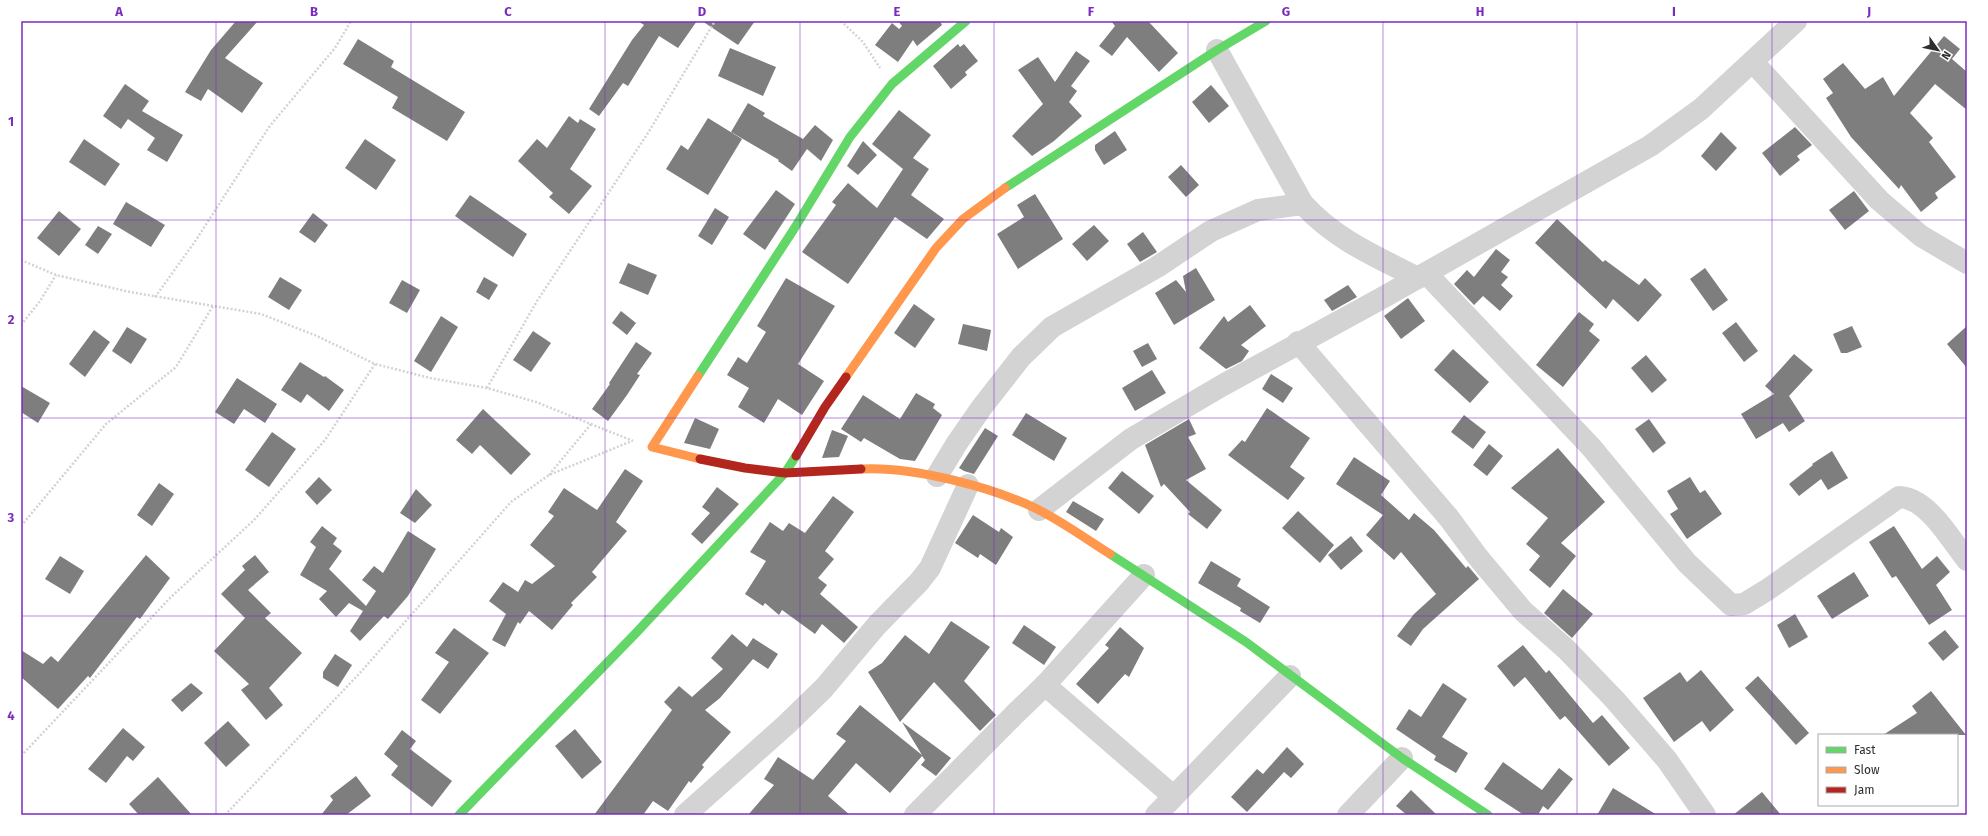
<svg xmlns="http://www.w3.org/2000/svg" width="1988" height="836" font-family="'Fira Sans',sans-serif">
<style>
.building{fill:#7e7e7e}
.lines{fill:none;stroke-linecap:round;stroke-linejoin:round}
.path{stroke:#d3d3d3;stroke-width:2.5;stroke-dasharray:2 2;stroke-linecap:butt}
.street{stroke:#d3d3d3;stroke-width:22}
.fast{stroke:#63d668;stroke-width:9}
.slow{stroke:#ff974d;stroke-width:9}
.jam{stroke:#b3261e;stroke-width:9}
.grid{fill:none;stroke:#7b2cbf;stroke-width:1;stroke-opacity:0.55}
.neatline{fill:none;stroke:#7b2cbf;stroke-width:1.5}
.grid-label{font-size:13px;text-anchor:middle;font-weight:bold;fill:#7b2cbf}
</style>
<rect width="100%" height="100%" fill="#fff"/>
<g class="building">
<polygon points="236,21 258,21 225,58 263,83 242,113 208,89 201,101 185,92 211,50"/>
<polygon points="638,21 697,21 678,48 659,36 628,86 623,83 599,116 589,109 632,40 644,25"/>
<polygon points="702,21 755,21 738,45"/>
<polygon points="898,21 940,21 942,25 917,46 913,40 898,62 875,45 892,23 899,29 902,26"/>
<polygon points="1111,21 1148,21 1178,53 1159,72 1127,37 1112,56 1099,46 1115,26"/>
<polygon points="1944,36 1960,49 1952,59 1967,72 1967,110 1935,84 1910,113 1933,138 1929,142 1956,177 1935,193 1938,198 1921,212 1901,185 1899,189 1851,137 1826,98 1833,93 1823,79 1843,63 1865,89 1883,77 1894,96"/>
<polygon points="358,39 394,61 391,67 465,112 447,141 392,108 398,97 343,64"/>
<polygon points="958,44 960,47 964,44 978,61 965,72 967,75 951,89 933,66"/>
<polygon points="730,48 776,67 763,96 718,76"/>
<polygon points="1076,51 1090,61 1071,86 1077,91 1069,102 1082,116 1054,141 1032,156 1012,136 1043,104 1018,70 1038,57 1055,82"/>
<polygon points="125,84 149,101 142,111 183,135 167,162 147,150 155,138 128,119 121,129 103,116"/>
<polygon points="1211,85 1229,106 1209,123 1192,102"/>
<polygon points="748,103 765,113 763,116 803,139 815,125 833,140 821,161 807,149 792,171 778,161 779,160 731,132"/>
<polygon points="899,110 931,135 913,158 929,169 911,195 944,219 927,239 895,217 848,284 802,252 836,205 832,202 848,183 877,208 903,169 872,144"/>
<polygon points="569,116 578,123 580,119 596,129 570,169 592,186 569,214 549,197 553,193 518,161 537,139 547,148"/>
<polygon points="708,118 742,139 708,195 666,169 681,145 688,150"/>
<polygon points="1795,127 1812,145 1797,156 1800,160 1780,176 1762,153"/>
<polygon points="1115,131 1127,150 1104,165 1095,150 1095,145"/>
<polygon points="1721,132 1737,148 1716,171 1701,156"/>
<polygon points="84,139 120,164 105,186 69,162"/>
<polygon points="365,139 396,160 376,190 345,168"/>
<polygon points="863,141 877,155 858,175 847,166"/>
<polygon points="1181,165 1199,185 1186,197 1168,177"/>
<polygon points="776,190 795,204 765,250 743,234"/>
<polygon points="1854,191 1869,211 1845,230 1829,210"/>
<polygon points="1035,194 1063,239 1018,269 997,234 1024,217 1017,205"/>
<polygon points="470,195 527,234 513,257 455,216"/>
<polygon points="126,202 165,225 151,247 113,224"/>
<polygon points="715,208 729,217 712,245 698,236"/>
<polygon points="59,211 81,229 59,256 37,238"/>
<polygon points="313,213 328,225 315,243 299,232"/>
<polygon points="1557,219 1603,262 1605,260 1639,285 1645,278 1662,295 1638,322 1613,299 1606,309 1535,243"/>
<polygon points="1094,225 1109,241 1087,261 1072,244"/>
<polygon points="98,226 112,234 98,254 85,245"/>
<polygon points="1143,232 1157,252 1140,262 1127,244"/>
<polygon points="1496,249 1510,260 1501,272 1508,277 1501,285 1513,296 1500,311 1483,296 1474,305 1454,284 1467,270 1474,277"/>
<polygon points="628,263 657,275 648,295 619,283"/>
<polygon points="1196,268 1215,300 1174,325 1155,293 1176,280 1186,292 1183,276"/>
<polygon points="1705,268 1728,300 1713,311 1690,279"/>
<polygon points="280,277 302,290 289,310 268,297"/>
<polygon points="484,277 498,285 489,300 476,292"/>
<polygon points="786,278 835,306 798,364 824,381 802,415 778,399 764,423 738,407 749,388 727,375 738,357 747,363 766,332 757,326"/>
<polygon points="402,280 420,290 407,313 389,303"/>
<polygon points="1348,285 1357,297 1332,311 1324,300"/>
<polygon points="1408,298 1425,321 1401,339 1384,316"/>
<polygon points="914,304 935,319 915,348 894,333"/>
<polygon points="1250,305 1266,326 1241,345 1249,351 1242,361 1226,369 1199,348 1224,316 1228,322"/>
<polygon points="621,311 636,323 627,335 612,323"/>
<polygon points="1579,312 1594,324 1589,331 1600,340 1563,387 1536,365"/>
<polygon points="441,316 458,327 431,372 414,361"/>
<polygon points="1736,322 1758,351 1744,362 1722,333"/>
<polygon points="963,324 991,330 987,351 958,344"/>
<polygon points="1852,326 1862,347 1847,353 1841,353 1833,334"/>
<polygon points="1967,326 1967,368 1947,344"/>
<polygon points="127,327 147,339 131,364 112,351"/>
<polygon points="94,330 110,342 85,377 69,364"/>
<polygon points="533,331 551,343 531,372 513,360"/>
<polygon points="636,342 652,353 637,374 640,375 627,395 608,421 592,409 610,384 609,383"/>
<polygon points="1148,343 1157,359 1142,367 1133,351"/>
<polygon points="1453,349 1489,382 1470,403 1434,370"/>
<polygon points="1794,354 1813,370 1789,396 1805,421 1789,432 1783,423 1756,439 1741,414 1774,394 1765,386"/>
<polygon points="1646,355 1667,380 1652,393 1631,368"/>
<polygon points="300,362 324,377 325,376 344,390 329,411 307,394 301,403 281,390"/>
<polygon points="1152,370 1166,393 1135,411 1122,388"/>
<polygon points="1271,374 1293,388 1283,403 1262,389"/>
<polygon points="237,378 277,404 265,423 244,409 234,424 215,412"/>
<polygon points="21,386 50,403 38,423 21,412"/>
<polygon points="916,393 935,404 933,408 942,415 915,461 900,459 864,438 861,442 841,429 863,395 900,419"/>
<polygon points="1267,408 1310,438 1290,467 1305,478 1288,500 1228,455 1242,440 1245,442"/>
<polygon points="483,409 531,454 511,475 480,445 472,454 456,440"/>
<polygon points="1026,413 1067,438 1054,461 1012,435"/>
<polygon points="1464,415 1486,432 1473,449 1451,432"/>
<polygon points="695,418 719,429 710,449 684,443"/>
<polygon points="1189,419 1196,434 1188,437 1206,469 1186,480 1222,510 1207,529 1188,514 1190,512 1164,484 1161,487 1145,445"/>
<polygon points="1649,419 1666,443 1653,453 1635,429"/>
<polygon points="985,428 998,436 974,474 964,471 959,468"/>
<polygon points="832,430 848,436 839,457 822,458"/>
<polygon points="272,432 296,449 269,487 245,470"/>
<polygon points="1489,444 1503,456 1487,476 1473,465"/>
<polygon points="1558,448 1605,502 1561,543 1576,556 1550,588 1529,570 1540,556 1526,544 1548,518 1511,488"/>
<polygon points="1832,451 1848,478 1828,490 1821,479 1799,496 1789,484 1813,465 1812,464"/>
<polygon points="1354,457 1390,481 1381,495 1409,520 1414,513 1434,530 1466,568 1468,566 1479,579 1423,629 1411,646 1397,636 1414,614 1436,594 1401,552 1394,560 1366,535 1383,515 1336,484"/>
<polygon points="625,469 643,481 616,522 627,531 592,572 597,577 571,603 573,605 552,630 529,611 520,624 518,622 505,647 492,640 506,614 489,601 503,582 518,592 525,580 532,584 555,566 530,545 554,516 548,512 564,488 597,510"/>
<polygon points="1122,471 1154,496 1139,514 1108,488"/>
<polygon points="319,477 332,490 317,505 305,492"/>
<polygon points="1690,477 1700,493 1705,490 1722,514 1687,539 1670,514 1678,509 1667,491"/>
<polygon points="159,483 174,494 152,526 137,515"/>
<polygon points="717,487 739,504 702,544 691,534 710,513 702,507"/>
<polygon points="416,489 432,505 415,523 400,513"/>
<polygon points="833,496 854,512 825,551 834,559 818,578 827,585 820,594 858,627 844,643 822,624 815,634 782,610 779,615 765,603 763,606 745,594 766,561 750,552 770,522 783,531 789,523 805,533"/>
<polygon points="1073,501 1104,519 1096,531 1066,512"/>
<polygon points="1298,511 1334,545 1320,563 1282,528"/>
<polygon points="973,515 999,532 1001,528 1013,537 996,565 980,554 978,558 955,543"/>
<polygon points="322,526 337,538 333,544 342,551 329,569 366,606 376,591 362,580 374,566 383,573 408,531 436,549 408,596 388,619 384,616 360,641 350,631 363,611 349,603 336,617 319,599 327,591 300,575 316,547 310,542"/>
<polygon points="1894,526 1922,569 1937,556 1950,572 1936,585 1952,610 1929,625 1896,576 1892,578 1869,542"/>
<polygon points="1351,536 1363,551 1341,570 1328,555"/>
<polygon points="146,555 170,578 140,619 137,617 90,678 88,676 58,709 21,677 21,650 43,664 51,656 58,662"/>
<polygon points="255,555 269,572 248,590 271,613 265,618 302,653 269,688 283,705 266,720 241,690 249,684 214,651 245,618 221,594 245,570 242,566"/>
<polygon points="60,556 84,571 70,594 45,579"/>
<polygon points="1211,561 1241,579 1237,586 1270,607 1260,623 1240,611 1241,608 1198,583"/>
<polygon points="1854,572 1869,596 1832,619 1817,596"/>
<polygon points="1563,589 1593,614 1572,638 1544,613"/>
<polygon points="1795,614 1808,637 1789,648 1777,625"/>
<polygon points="951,621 990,647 964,681 996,715 980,731 934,682 900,722 868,672 882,663 905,635 929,654"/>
<polygon points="1024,625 1056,647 1044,665 1012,643"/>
<polygon points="1120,627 1144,648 1129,677 1125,674 1098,704 1076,684 1109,648 1105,645"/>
<polygon points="454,628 489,653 440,714 421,700 449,662 435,653"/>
<polygon points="1945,630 1959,647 1943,661 1928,643"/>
<polygon points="732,634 747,647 753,638 778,654 768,669 753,659 720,698 705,710 731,732 702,765 704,767 691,783 689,781 668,811 653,801 643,815 594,815 672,710 664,702 679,686 692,697 723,669 711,658"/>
<polygon points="1523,645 1546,673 1549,670 1593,723 1602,715 1630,748 1609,766 1565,716 1560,720 1525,677 1514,687 1497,666"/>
<polygon points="335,654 352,665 338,687 323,678 323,672"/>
<polygon points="1701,670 1734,710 1710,732 1702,721 1674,742 1643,698 1680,672 1687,682"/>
<polygon points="1758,676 1809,733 1796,745 1745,688"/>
<polygon points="191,683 203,693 182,712 171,700"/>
<polygon points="1443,683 1467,699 1442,737 1468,753 1456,773 1434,760 1436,756 1396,729 1409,709 1421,717"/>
<polygon points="1931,691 1966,735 1883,735 1917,713 1912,706"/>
<polygon points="860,705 922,755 902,722 951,758 936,776 921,765 925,760 922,756 890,793 856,763 828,796 850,815 748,815 774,785 764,779 778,757 813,780 846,741 836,734"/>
<polygon points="228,721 250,745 226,767 204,743"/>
<polygon points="123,728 145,747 133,761 127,756 106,783 88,769"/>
<polygon points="575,729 602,762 582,779 555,746"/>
<polygon points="402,730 416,741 410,749 452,781 432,807 391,775 398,766 384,754"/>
<polygon points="1287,747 1304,764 1291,778 1284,772 1247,812 1231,797 1257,769 1263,774"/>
<polygon points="1503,762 1542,790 1559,768 1573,779 1548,810 1543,806 1538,815 1524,815 1484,789"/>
<polygon points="356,776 371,796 346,815 321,815 333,800 330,796"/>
<polygon points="158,777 192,815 139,815 129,804"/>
<polygon points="1613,788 1657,815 1597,815"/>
<polygon points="1411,790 1437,815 1407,815 1396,806"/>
<polygon points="1762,792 1781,815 1733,815"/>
</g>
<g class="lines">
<g class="path">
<polyline points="841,21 863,42 880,68"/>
<polyline points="21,260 56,275 130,292 261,314 317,336 375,364 430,378 487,388 536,402 633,441"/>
<polyline points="155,297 194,243 269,127 335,48 351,21"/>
<polyline points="21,325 40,301 56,275"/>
<polyline points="487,388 537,301 648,133 715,21"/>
<polyline points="549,475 591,424"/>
<polyline points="21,526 106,424 176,367 213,306"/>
<polyline points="21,756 170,598 254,520 325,440 375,364"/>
<polyline points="225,815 358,675 511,502 549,475 632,441"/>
</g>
<g class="street">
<path d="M 1217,50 L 1303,204 C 1336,240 1375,256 1418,278"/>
<polyline points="1753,62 1879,200 1921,236 1967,263"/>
<path d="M 1426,273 L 1591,447 L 1687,563 L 1731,605 L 1744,604 L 1767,590 L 1899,497 C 1928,498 1950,539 1967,560"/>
<polyline points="1298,342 1449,518 1477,556 1523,611 1566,649 1615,700 1667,760 1705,815"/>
<polyline points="937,476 957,443 982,407 1021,357 1052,327 1157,267 1211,231 1258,210 1303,204"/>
<polyline points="1039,510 1131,439 1223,385 1382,298 1650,146 1701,109 1796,21"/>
<polyline points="1045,685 1173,796"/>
<polyline points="685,815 787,724 824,688 877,625 919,582 930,568 968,485"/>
<polyline points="915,815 1016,713 1045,685 1144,575"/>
<polyline points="1156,815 1290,676"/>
<polyline points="1348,815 1402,758"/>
</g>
<g class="fast">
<polyline points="1005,188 1217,50 1266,21"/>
<polyline points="698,376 794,229 850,137 892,84 966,21"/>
<polyline points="1110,554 1246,642 1402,758 1488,815"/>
<polyline points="459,815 636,633 785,473 796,456"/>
</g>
<g class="slow">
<polyline points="698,376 652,447 700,459"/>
<polyline points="846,377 936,248 963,219 1005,188"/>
<path d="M 861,469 C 912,466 992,487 1037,509 C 1063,522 1086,539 1110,554"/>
</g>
<g class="jam">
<polyline points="796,456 825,407 846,377"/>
<polyline points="700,459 745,468 785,473 861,469"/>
</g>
</g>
<path class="grid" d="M 216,21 L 216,815M 411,21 L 411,815M 605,21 L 605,815M 800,21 L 800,815M 994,21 L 994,815M 1188,21 L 1188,815M 1383,21 L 1383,815M 1577,21 L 1577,815M 1772,21 L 1772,815M 21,220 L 1967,220M 21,418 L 1967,418M 21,616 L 1967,616"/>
<rect width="1988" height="836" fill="none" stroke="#ffffff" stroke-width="44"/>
<rect x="1818" y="734" width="140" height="72" fill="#ffffff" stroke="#ababab"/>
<rect x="1826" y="747" width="20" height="6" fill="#63d668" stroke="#ababab"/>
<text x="1854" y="754" font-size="12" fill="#2e2e2e">Fast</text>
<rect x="1826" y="767" width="20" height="6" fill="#ff974d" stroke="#ababab"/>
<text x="1854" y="774" font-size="12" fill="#2e2e2e">Slow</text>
<rect x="1826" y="787" width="20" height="6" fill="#b3261e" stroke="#ababab"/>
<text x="1854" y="794" font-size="12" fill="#2e2e2e">Jam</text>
<g transform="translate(1938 50) rotate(123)" stroke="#ffffff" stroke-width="3" paint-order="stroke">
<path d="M0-3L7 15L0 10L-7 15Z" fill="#2e2e2e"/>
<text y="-6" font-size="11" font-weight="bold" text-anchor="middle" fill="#2e2e2e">N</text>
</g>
<rect x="22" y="22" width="1944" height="792" class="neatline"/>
<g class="grid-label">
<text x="119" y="16">A</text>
<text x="314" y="16">B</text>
<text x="508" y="16">C</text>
<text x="702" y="16">D</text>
<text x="897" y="16">E</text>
<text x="1091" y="16">F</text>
<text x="1286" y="16">G</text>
<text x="1480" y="16">H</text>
<text x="1674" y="16">I</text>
<text x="1869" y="16">J</text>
<text x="11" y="126">1</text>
<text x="11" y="324">2</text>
<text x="11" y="522">3</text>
<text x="11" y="720">4</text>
</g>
</svg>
